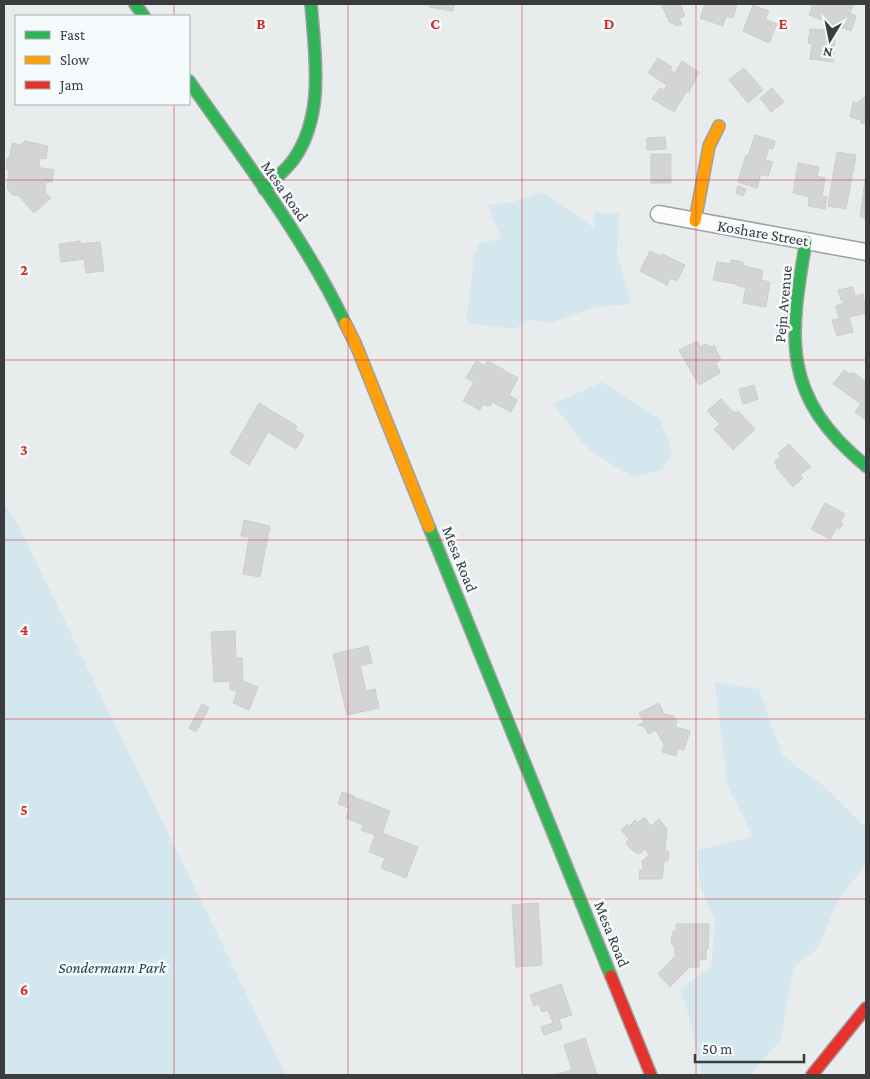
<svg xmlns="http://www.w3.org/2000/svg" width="870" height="1079" font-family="'Crimson Pro',serif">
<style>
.green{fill:#d5e7ee}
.building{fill:#d2d4d5;stroke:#cbcdce}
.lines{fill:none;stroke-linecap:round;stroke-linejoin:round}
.street-casing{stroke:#9ea0a1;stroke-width:19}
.fast-casing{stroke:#9ea0a1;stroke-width:14}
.slow-casing{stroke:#9ea0a1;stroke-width:14}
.jam-casing{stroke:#9ea0a1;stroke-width:14}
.street{stroke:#fcfcfc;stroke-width:16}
.fast{stroke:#30b455;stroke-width:11}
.slow{stroke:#ff9f0a;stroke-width:11}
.jam{stroke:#e5322d;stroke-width:11}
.grid{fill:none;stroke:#d62828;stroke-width:1;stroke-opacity:0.55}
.labels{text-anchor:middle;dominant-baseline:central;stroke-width:5;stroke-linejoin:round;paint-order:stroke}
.street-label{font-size:16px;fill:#3a3c3d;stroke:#f5fafc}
.park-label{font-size:16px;font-style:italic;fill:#154756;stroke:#f5fafc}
.grid-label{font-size:16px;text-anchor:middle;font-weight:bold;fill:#d62828;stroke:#f5fafc;stroke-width:5;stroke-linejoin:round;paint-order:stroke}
</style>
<rect width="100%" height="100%" fill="#e9eced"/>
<g class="green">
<polygon points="543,192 594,228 594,212 619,214 617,252 631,304 596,307 550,323 528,320 515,329 466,323 474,256 479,243 501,239 488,205 512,202"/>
<polygon points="602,382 660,419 672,453 662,470 632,477 588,449 553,404"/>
<polygon points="4,502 18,525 286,1075 4,1075"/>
<polygon points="715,682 759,689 782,755 828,789 866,827 866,863 837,903 817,949 794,966 780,1041 751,1074 702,1075 689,1016 680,990 711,966 715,921 699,883 698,850 753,837 727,785"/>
</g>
<g class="building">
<polygon points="430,4 454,4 453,11 429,7"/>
<polygon points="661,4 680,4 685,16 679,19 682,24 676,26 673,22 670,23"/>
<polygon points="705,4 737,4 733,18 726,16 723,26 700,18"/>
<polygon points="813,4 854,4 850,13 856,16 851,31 809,15"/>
<polygon points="753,5 769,11 765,19 777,24 769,43 743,31"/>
<polygon points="810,29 825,30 825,36 835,38 833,62 810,59 812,44 808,43"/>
<polygon points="658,58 672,67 670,70 675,73 682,61 699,72 689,92 687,91 674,112 652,99 660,88 664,90 667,85 648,73"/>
<polygon points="744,68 763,90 748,103 729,80"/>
<polygon points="772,88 784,102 771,112 760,98"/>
<polygon points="864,97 866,98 866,124 861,123 861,120 850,117 853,102 857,103"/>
<polygon points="755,135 775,141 773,149 769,148 765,160 773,162 768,176 761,174 757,188 738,182 746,155 748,156"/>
<polygon points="665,137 666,149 647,150 647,138"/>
<polygon points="25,141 48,146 46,159 40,158 39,166 41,168 54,170 52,182 46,182 45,192 51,198 34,213 19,196 13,195 7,188 9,172 6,168 7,159 10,156 12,143 21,145"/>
<polygon points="837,152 856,155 846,209 828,206"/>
<rect x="651" y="154" width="20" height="29"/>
<polygon points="798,163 819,167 817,176 825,178 822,196 827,197 825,209 808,206 809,197 793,193"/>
<polygon points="866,174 866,218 860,217"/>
<polygon points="738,186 746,189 743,196 736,193"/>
<polygon points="80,241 81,244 100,242 104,271 86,273 84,259 61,262 59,244"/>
<polygon points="650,251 661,256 662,254 685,265 677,281 670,278 667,285 640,271"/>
<polygon points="731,260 743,262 743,266 763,270 761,280 770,282 766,307 743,303 746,286 743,287 738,286 736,284 713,280 717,262 731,264"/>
<polygon points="853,287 855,296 863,294 866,313 849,317 853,332 837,336 832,320 839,319 836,306 844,303 843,300 841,300 838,290"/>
<polygon points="697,341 700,347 705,344 711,347 714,345 721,360 716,363 720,373 699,385 679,350"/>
<polygon points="476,361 485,366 488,361 518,378 509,395 517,400 511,412 492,402 491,405 487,406 483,404 480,410 463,401 474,382 466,378"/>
<polygon points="844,370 850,374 853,372 866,382 866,420 855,412 861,404 833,384"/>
<polygon points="754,385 758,399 743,404 739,389"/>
<polygon points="721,399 733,412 739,412 755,429 733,450 714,429 720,424 707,411"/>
<polygon points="259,403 297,426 295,430 304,435 296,449 268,432 249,465 230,453"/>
<polygon points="789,444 811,467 800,475 803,478 793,487 776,467 777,466 774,462 781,456 778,453"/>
<polygon points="825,503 845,514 840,523 843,524 840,529 837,527 830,539 811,529"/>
<polygon points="244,520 270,526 260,577 243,574 249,537 241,536"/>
<polygon points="235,631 236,658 242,658 243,681 258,687 249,710 233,703 237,692 230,689 230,681 214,682 211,632"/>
<polygon points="368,646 372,663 360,666 366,691 375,689 379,708 347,715 333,654"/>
<polygon points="659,703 664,714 674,716 677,722 675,727 690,731 684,750 678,748 676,756 662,752 664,745 656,730 648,734 645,727 638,725 644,722 639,713"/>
<polygon points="202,704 209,708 196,732 189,728"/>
<polygon points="342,792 354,796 349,808 338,804"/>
<polygon points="354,797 390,811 382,833 418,847 406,878 381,868 385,858 369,852 375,835 361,830 363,825 346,818"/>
<polygon points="644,817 651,826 659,819 667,829 665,851 669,851 668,861 664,861 662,879 639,879 640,870 643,870 642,861 649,855 645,849 641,853 636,853 631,849 626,843 629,839 621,830 627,824 629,826 635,820 638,823"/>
<polygon points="538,903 542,965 516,967 512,905"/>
<polygon points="676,924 709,924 708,949 706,949 706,959 699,960 699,967 690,967 670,987 658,974 677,954 675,954 674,946 672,945 671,937 673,937 673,931 676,931"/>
<polygon points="561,984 572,1015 559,1019 562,1029 544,1035 541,1027 553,1023 548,1010 542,1012 539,1004 534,1006 530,995"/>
<polygon points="585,1038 597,1075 555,1075 572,1070 564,1045"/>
</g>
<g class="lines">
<defs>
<polyline id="street" points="659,214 866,252"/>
<g id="fast">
<polyline points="135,4 144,16"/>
<path d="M 189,81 C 244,160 304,237 345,323"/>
<path d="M 264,189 C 274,180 286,170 294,159 C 325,114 315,55 311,4"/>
<path d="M 806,241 C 789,340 781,396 866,466"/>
<polyline points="429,527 611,976"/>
</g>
<g id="slow">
<polyline points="695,221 709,146 719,126"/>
<polyline points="345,323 356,345 429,527"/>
</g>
<g id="jam">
<polyline points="611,976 651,1075"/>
<polyline points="812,1075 866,1008"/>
</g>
</defs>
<use href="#street" class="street-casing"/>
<use href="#fast" class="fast-casing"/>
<use href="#slow" class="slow-casing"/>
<use href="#jam" class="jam-casing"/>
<use href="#street" class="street"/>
<use href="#fast" class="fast"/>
<use href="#slow" class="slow"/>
<use href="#jam" class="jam"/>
</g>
<path class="grid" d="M 174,4 L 174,16M 348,4 L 348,1075M 522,4 L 522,1075M 696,4 L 696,1075M 174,104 L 174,1075M 4,180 L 866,180M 4,360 L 866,360M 4,540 L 866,540M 4,719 L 866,719M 4,899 L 866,899"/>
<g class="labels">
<g class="street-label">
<text transform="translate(285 191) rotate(55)">Mesa Road</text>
<text transform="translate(763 233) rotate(10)">Koshare Street</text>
<text transform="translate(783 304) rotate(-85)">Pejn Avenue</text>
<text transform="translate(460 559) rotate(68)">Mesa Road</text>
<text transform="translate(612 934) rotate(68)">Mesa Road</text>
</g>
<g class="park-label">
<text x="112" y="967">Sondermann Park</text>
</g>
</g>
<g class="grid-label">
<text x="261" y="29">B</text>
<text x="435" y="29">C</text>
<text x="609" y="29">D</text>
<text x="783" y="29">E</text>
<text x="24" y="275">2</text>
<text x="24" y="455">3</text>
<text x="24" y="635">4</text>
<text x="24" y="815">5</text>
<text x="24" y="995">6</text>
</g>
<rect width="870" height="1079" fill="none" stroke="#3a3c3d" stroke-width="10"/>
<rect x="15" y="15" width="175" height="90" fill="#f5fafc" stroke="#aaaeb0"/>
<rect x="25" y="31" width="25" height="8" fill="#30b455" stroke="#aaaeb0"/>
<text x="60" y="40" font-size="15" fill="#3a3c3d">Fast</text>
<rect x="25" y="56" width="25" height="8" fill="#ff9f0a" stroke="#aaaeb0"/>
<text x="60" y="65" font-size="15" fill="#3a3c3d">Slow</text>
<rect x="25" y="81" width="25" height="8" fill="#e5322d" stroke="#aaaeb0"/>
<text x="60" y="90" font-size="15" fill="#3a3c3d">Jam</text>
<g transform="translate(830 40) rotate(190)" stroke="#f5fafc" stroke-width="4" paint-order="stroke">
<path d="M0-4L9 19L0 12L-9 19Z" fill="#3a3c3d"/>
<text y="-8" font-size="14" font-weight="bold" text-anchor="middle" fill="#3a3c3d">N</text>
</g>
<path d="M695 1054v8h109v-8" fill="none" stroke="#3a3c3d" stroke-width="2.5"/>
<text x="702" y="1054" font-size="15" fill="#3a3c3d" stroke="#f5fafc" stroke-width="4" paint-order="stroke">50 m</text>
</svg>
